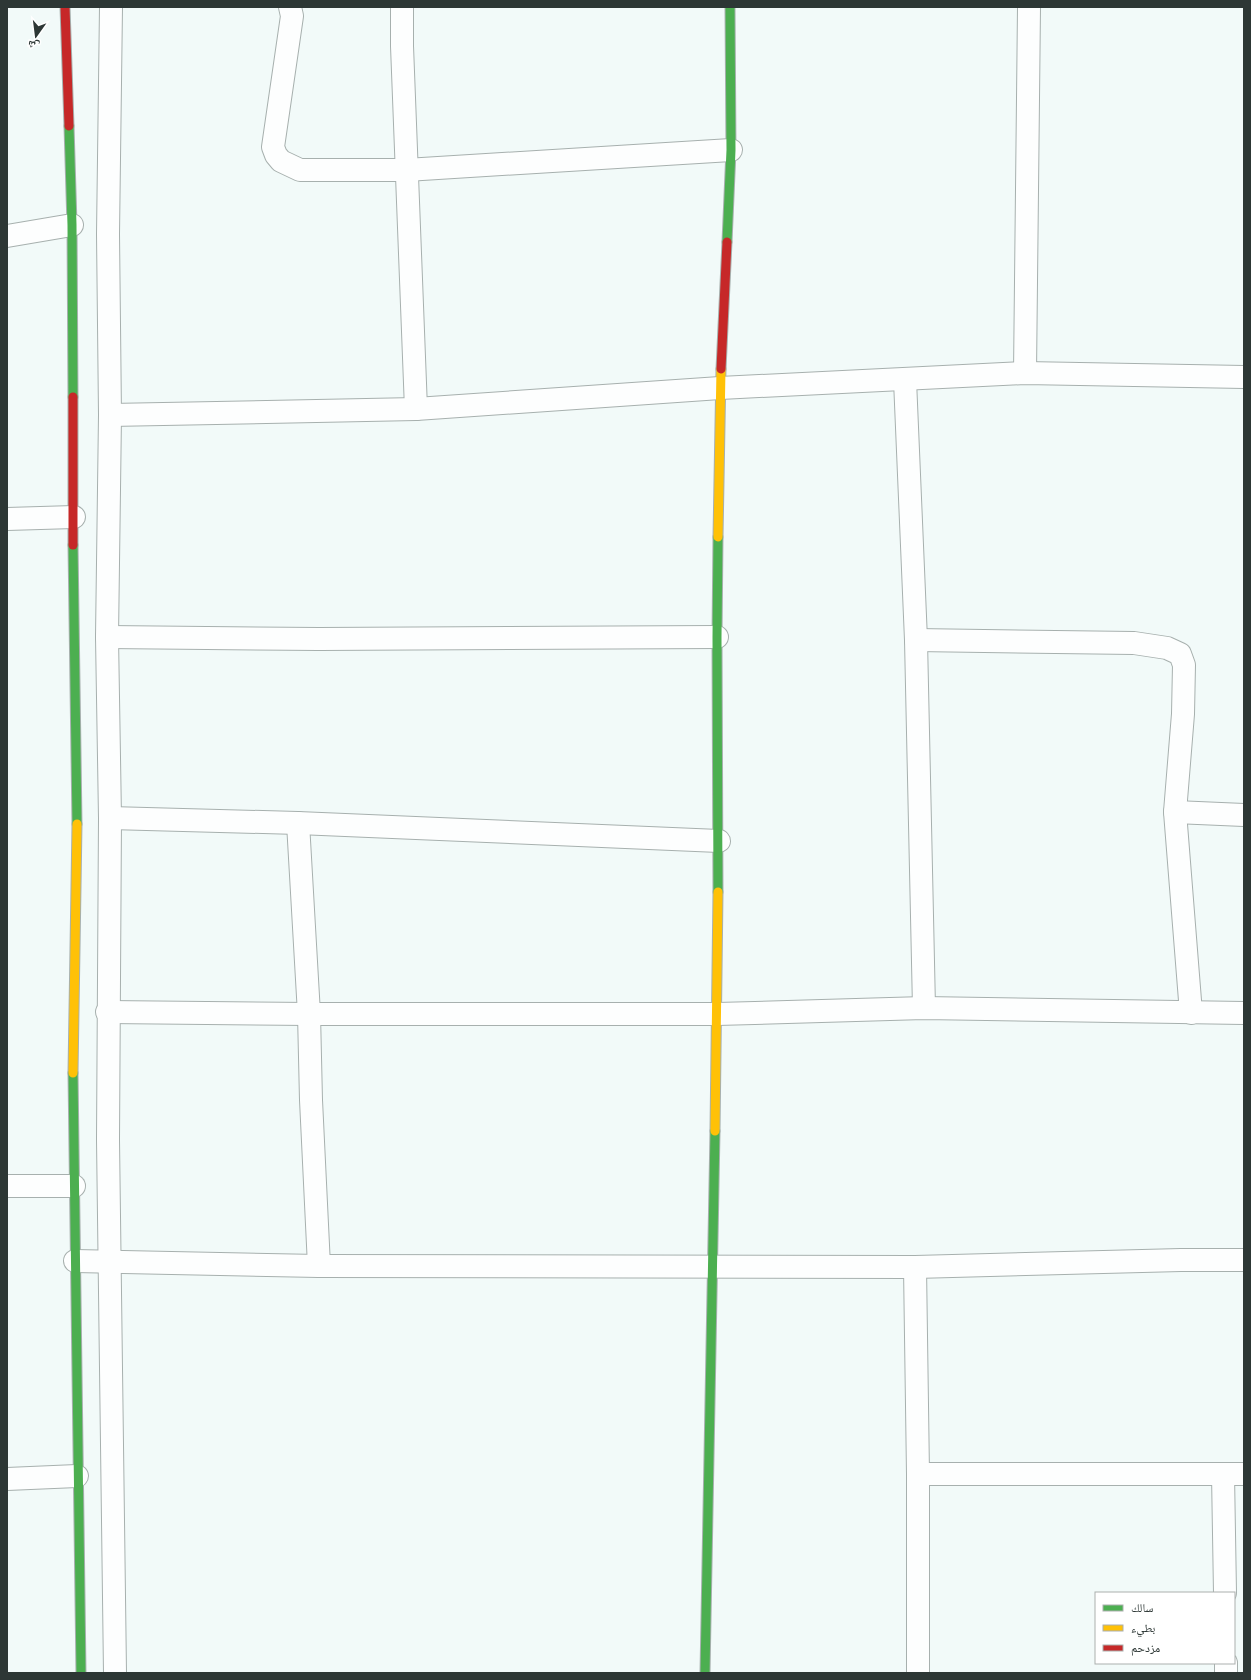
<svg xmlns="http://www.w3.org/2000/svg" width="1251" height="1680" font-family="Helvetica,'Noto Naskh Arabic',sans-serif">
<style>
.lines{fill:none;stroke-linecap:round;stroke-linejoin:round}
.street-casing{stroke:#a7b0ae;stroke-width:24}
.fast-casing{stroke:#a7b0ae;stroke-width:11}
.slow-casing{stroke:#a7b0ae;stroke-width:11}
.jam-casing{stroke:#a7b0ae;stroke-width:11}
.street{stroke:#fdfefe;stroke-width:22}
.fast{stroke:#4caf50;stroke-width:9}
.slow{stroke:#ffc107;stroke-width:9}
.jam{stroke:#c62828;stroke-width:9}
</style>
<rect width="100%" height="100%" fill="#f2faf9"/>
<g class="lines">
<defs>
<g id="street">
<polyline points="111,7 108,234 110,415 107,637 110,818 108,1140 115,1673"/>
<polyline points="290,7 292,16 273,147 276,155 281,161 300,170 406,170 731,150"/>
<polyline points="402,7 402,46 416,409"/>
<polyline points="7,236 72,225"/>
<polyline points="1025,373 1029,7"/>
<polyline points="905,380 916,640 924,1008"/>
<polyline points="110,415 416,409 720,388 1025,373 1244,377"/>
<polyline points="7,519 74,517"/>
<polyline points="107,637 319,639 717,637"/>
<polyline points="916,640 1134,643 1167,648 1180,654 1184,665 1183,714 1175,812 1191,1013"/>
<polyline points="1175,812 1244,815"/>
<polyline points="110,818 298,823 719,841"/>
<polyline points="298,823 309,1014 311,1100 319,1266"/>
<polyline points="107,1012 309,1014 717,1014 924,1008 1244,1013"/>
<polyline points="7,1186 74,1186"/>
<polyline points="75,1261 319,1266 915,1267 1181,1260 1244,1260"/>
<polyline points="915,1267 918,1474 918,1673"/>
<polyline points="918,1474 1223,1474"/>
<polyline points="7,1479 77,1476"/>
<polyline points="1225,1593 1223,1474 1244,1474"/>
<polyline points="1226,1663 1226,1673"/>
</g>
<g id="fast">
<polyline points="69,126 72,225 73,397"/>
<polyline points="727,242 731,150 730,7"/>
<polyline points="718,537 717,637 718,892"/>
<polyline points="73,545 77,824"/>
<polyline points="73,1073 81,1673"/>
<polyline points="705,1673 715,1131"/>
</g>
<g id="slow">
<polyline points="718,537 721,369"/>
<polyline points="73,1073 77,824"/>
<polyline points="715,1131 718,892"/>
</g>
<g id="jam">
<polyline points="65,7 69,126"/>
<polyline points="721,369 727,242"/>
<polyline points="73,397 73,545"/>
</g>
</defs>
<use href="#street" class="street-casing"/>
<use href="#fast" class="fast-casing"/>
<use href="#slow" class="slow-casing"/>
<use href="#jam" class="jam-casing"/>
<use href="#street" class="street"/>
<use href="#fast" class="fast"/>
<use href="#slow" class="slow"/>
<use href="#jam" class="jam"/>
</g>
<rect width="1251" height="1680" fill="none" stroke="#2d3735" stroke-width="16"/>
<rect x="1095" y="1592" width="140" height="72" fill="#ffffff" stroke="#abafae"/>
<rect x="1103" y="1605" width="20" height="6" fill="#4caf50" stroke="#abafae"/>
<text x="1131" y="1612" font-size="12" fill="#2d3735">سالك</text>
<rect x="1103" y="1625" width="20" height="6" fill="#ffc107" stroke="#abafae"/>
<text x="1131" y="1632" font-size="12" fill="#2d3735">بطيء</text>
<rect x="1103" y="1645" width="20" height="6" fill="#c62828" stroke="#abafae"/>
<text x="1131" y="1652" font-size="12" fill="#2d3735">مزدحم</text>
<g transform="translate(36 36) rotate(194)" stroke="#ffffff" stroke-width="3" paint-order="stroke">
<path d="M0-3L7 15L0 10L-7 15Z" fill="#2d3735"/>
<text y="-6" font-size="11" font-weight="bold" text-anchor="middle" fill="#2d3735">ش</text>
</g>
</svg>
